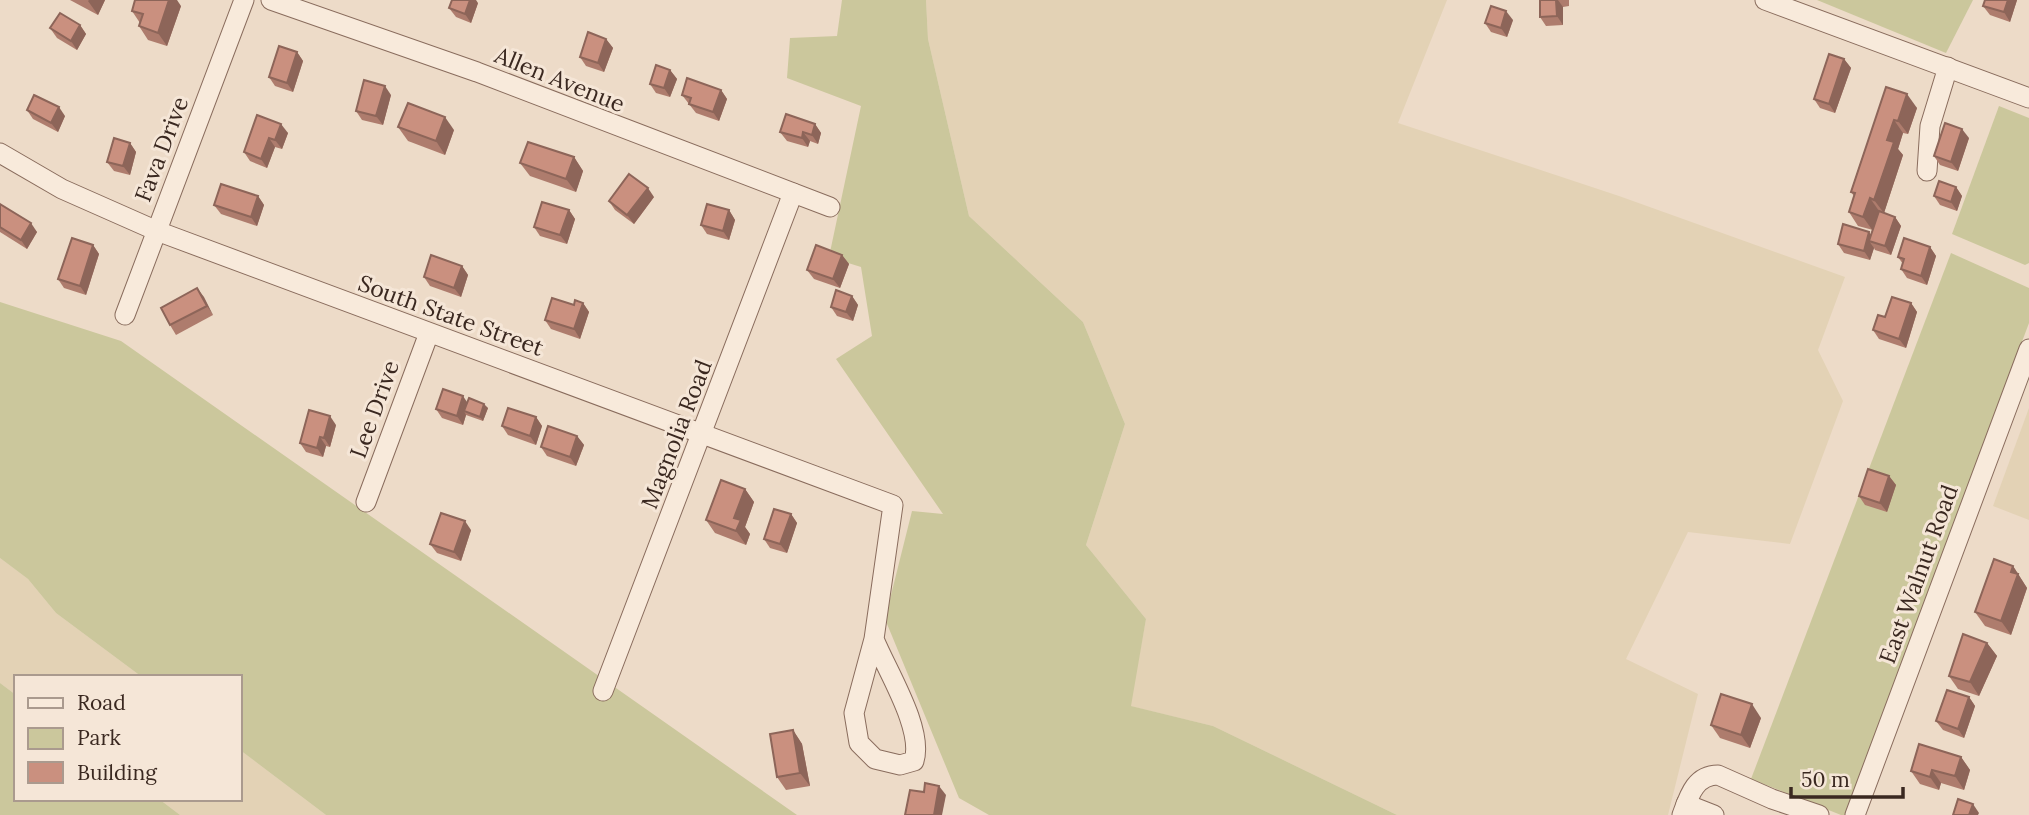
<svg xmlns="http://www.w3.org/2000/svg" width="2029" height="815" font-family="Lora,serif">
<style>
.farmland{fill:#e3d2b5}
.green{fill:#cbc79c}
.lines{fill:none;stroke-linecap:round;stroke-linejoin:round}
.minor-casing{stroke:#896c5d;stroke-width:21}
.minor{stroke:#f8eadb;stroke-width:19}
.wall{fill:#ae7c6d}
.shaded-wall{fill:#8d6559}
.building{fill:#ca907f;stroke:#8d6559;stroke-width:2}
.labels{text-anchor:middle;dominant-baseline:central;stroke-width:6;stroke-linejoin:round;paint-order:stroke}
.street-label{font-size:23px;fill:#3a2820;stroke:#f5e6d7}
</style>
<rect width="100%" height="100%" fill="#eddbc8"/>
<g class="farmland">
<polygon points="926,0 1447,0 1398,123 1619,196 1845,277 1818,350 1843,401 1790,544 1688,532 1626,659 1698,694 1668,815 1397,815 1213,726 1130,706 1146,619 1086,545 1125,424 1083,322 969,216 928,39"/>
<polygon points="2029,408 2029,520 1993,506"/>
<polygon points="0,558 28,579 56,613 142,677 16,677 16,695 0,683"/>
<polygon points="240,750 326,815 180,815 159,799 240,799"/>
</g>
<g class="green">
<polygon points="842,0 926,0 928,39 969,216 1083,322 1125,424 1086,545 1146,619 1131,706 1213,726 1397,815 989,815 959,798 885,619 912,511 943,514 836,359 872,336 861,267 829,257 861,106 787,78 790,38 837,36"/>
<polygon points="1817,0 1973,0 1946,53"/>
<polygon points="1999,106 2029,118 2029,263 2025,265 1952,234"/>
<polygon points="1951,253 2029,288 2029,323 1845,815 1841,815 1751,779"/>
<polygon points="0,302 121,341 797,815 326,815 240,750 240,677 142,677 56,613 28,579 0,558"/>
<polygon points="0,683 16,695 16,799 159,799 180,815 0,815"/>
</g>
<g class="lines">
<defs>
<g id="minor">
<polyline points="271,0 477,72 830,207"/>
<polyline points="1765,0 2029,98"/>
<path d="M 0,153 L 62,189 L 157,231 L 893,505 L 874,639 L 854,713 L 859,743 L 875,759 L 900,765 L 914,761 C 924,729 887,671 874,639"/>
<polyline points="1927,171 1930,126 1948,67"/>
<polyline points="125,315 244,0"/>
<polyline points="366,502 429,333"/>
<polyline points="603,691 793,193"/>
<polyline points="1686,804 1714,815"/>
<path d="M 1682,815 C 1689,796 1695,775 1718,775 L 1772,799 L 1819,815"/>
<polyline points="1855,815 2029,349"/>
</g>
</defs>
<use href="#minor" class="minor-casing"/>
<use href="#minor" class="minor"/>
</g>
<g class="wall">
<polygon points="70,0 105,0 98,15"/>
<polygon points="1544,0 1569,0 1569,6 1563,7 1563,25 1546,26 1540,17"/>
<polygon points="1985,0 2017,0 2010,22 1990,15 1983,6"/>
<polygon points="478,3 471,23 456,17 449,8"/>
<polygon points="181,6 167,46 148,40 139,26 140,23 132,11"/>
<polygon points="1513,20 1507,37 1491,32 1485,23"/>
<polygon points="80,25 86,34 77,50 57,38 50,28"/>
<polygon points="606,39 613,48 604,72 586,66 580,57"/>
<polygon points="297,52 303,61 293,92 275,86 269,77"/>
<polygon points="1844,59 1851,68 1835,113 1820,108 1814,99"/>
<polygon points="670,70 677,79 670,97 656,93 650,84"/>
<polygon points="1886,87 1917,108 1908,134 1903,133 1898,149 1903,155 1884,213 1895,217 1901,226 1891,255 1875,250 1874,248 1870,260 1844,253 1838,244 1871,235 1873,230 1858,226 1849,212 1854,196 1851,192"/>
<polygon points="721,90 727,99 719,121 696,113 682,95"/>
<polygon points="391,95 383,125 362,120 356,111"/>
<polygon points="27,110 65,116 58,132 33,119"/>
<polygon points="257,115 288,133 282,149 275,147 267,168 250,161 244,152"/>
<polygon points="815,124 821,133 818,144 810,141 808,147 787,141 780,132"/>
<polygon points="398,127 454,130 445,155 408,141"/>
<polygon points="1969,138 1958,171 1940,165 1934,156"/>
<polygon points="130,143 136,152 130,175 114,171 107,162"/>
<polygon points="574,157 583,171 576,192 530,176 520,163"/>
<polygon points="1956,187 1962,196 1957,211 1940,205 1934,196"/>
<polygon points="258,196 264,205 257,226 221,214 214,205"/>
<polygon points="654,197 634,224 615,210 609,201"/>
<polygon points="0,204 37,232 27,249 0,232"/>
<polygon points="569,210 575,219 567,244 540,236 534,227"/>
<polygon points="729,210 735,220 729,240 707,234 701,225"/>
<polygon points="93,245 99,254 86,295 64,288 58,279"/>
<polygon points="1930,247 1936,256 1927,285 1907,278 1901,269 1903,264 1898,257"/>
<polygon points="842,255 849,264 840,288 814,279 807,270"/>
<polygon points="462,266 468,275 461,297 430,286 424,277"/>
<polygon points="197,288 213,315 176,335 170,325"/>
<polygon points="852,296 858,305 853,321 837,316 831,307"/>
<polygon points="583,303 589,312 580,339 551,329 545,320 574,305"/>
<polygon points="1911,303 1917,312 1906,348 1879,339 1873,330 1885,317"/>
<polygon points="467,402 488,408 483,421 466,415 463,425 442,418 436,409"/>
<polygon points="536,417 542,426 536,445 508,435 502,426"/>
<polygon points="336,425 330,447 326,446 323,457 306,452 300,443"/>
<polygon points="577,436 584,445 576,466 547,456 541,447"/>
<polygon points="1889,476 1896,485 1887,512 1865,505 1859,496"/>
<polygon points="745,489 754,502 745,527 750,534 746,545 715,533 706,520"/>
<polygon points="791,514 797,523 787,553 770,548 764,539"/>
<polygon points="471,530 461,561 437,553 430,544"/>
<polygon points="2013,566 2027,588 2011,635 1985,626 1975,612"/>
<polygon points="1987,643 1997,656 1979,696 1958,689 1949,676"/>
<polygon points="1969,697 1975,706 1964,738 1943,730 1936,721"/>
<polygon points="1761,718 1750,748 1720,738 1711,725"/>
<polygon points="793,730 802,744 810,786 786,790 777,777"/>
<polygon points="1961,757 1970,770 1964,790 1941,783 1939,790 1920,784 1911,771"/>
</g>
<g class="shaded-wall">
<polygon points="89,0 105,0 98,15 88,1"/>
<polygon points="169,0 177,0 181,6 167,46 158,33"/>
<polygon points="470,0 476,0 478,3 471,23 465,14"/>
<polygon points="1556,0 1558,0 1563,7 1563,25 1557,16"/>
<polygon points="2008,0 2017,0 2010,22 2004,12"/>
<polygon points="1506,11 1513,20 1507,37 1501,28"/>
<polygon points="80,25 86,34 77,50 71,41"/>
<polygon points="606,39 613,48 604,72 598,63"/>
<polygon points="297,52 303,61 293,92 287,83"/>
<polygon points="1844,59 1851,68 1835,113 1829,104"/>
<polygon points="670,70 677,79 670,97 664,88"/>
<polygon points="385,86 391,95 383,125 376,116"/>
<polygon points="721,90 727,99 719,121 713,112"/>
<polygon points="1907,94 1917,108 1908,134 1898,121"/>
<polygon points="59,107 65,116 58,132 51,123"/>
<polygon points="445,117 454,130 445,155 436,141"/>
<polygon points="1894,120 1903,133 1898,149 1903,155 1884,213 1874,200 1887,140"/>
<polygon points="281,124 288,133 282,149 275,140"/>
<polygon points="815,124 821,133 818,144 812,135"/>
<polygon points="1962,129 1969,138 1958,171 1951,162"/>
<polygon points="803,132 810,141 808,147 802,138"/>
<polygon points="269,138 275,147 267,168 261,159"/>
<polygon points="130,143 136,152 130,175 123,166"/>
<polygon points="574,157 583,171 576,192 566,179"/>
<polygon points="1956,187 1962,196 1957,211 1951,202"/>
<polygon points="648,188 654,197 634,224 627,215"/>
<polygon points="258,196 264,205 257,226 251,217"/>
<polygon points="1870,198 1879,211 1873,231 1863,217"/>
<polygon points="569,210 575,219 567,244 560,235"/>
<polygon points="729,210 735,220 729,240 723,231"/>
<polygon points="1895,217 1901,226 1891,255 1885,246"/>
<polygon points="31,223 37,232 27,249 21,240"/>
<polygon points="1869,232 1876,241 1869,241 1874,248 1870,260 1864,251"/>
<polygon points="93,245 99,254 86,295 80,286"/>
<polygon points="1930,247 1936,256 1927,285 1921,276"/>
<polygon points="842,255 849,264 840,288 833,279"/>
<polygon points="462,266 468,275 461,297 454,288"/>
<polygon points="197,288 204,297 213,315 207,306"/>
<polygon points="852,296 858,305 853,321 846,312"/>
<polygon points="583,303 589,312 580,339 574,329"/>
<polygon points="1911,303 1917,312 1906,348 1899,339"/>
<polygon points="463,396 469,405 464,411 466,415 463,425 457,416"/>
<polygon points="484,404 488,408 483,421 480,417"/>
<polygon points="330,416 336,425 330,447 324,438"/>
<polygon points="536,417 542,426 536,445 530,436"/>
<polygon points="577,436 584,445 576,466 570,457"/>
<polygon points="320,437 326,446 323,457 317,448"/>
<polygon points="1889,476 1896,485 1887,512 1880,503"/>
<polygon points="745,489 754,502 745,527 750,534 746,545 736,531 734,518"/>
<polygon points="791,514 797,523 787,553 780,544"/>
<polygon points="465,521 471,530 461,561 454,552"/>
<polygon points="2013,566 2027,588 2011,635 2001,621"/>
<polygon points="1987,643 1997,656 1979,696 1970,682"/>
<polygon points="1969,697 1975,706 1964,738 1958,729"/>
<polygon points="1752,704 1761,718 1750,748 1741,735"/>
<polygon points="793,730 802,744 810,786 800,773"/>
<polygon points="1961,757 1970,770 1964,790 1955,776"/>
<polygon points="1932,770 1941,783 1939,790 1930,777"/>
<polygon points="939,786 946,795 942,815 934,815"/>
<polygon points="1973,804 1979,813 1978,815 1969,815"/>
</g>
<g class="building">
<polygon points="135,0 169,0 158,33 139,26 143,14 132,11"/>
<polygon points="452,0 470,0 465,14 449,8"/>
<polygon points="1540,0 1556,0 1557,16 1540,17"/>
<polygon points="1985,0 2008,0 2004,12 1983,6"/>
<polygon points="1491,6 1506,11 1501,28 1485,23"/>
<polygon points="60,13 80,25 71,41 50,28"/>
<polygon points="588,32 606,39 598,63 580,57"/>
<polygon points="279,46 297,52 287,83 269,77"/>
<polygon points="1829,54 1844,59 1829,104 1814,99"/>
<polygon points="656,65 670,70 664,88 650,84"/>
<polygon points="687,78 721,90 713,112 689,104 691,98 682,95"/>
<polygon points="364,80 385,86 376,116 356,111"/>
<polygon points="1886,87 1907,94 1898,121 1894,120 1887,140 1894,142 1874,200 1870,198 1863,217 1849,212 1855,193 1851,192"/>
<polygon points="34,95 59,107 51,123 27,110"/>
<polygon points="408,103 445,117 436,141 398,127"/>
<polygon points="786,114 815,124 812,135 803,132 802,138 780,132"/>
<polygon points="257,115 281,124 275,140 269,138 261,159 244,152"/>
<polygon points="1945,123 1962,129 1951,162 1934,156"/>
<polygon points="114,138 130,143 123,166 107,162"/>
<polygon points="528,142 574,157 566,179 520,163"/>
<polygon points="629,174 648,188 627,215 609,201"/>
<polygon points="1939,181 1956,187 1951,202 1934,196"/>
<polygon points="221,184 258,196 251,217 214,205"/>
<polygon points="542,202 569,210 560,235 534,227"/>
<polygon points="0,204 31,223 21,240 0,227"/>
<polygon points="707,204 729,210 723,231 701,225"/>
<polygon points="1879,211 1895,217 1885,246 1869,241"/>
<polygon points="1843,224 1869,232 1864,251 1838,244"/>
<polygon points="72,238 93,245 80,286 58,279"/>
<polygon points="1904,238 1930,247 1921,276 1901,269 1904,259 1898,257"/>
<polygon points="816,245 842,255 833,279 807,270"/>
<polygon points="431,255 462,266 454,288 424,277"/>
<polygon points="197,288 207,306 170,325 161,308"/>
<polygon points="836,290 852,296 846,312 831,307"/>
<polygon points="1892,297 1911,303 1899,339 1873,330 1878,315 1885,317"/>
<polygon points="552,298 574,305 575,300 583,303 574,329 545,320"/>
<polygon points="443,389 463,396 457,416 436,409"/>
<polygon points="469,398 484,404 480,417 464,411"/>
<polygon points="508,408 536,417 530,436 502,426"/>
<polygon points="309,410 330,416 324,438 320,437 317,448 300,443"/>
<polygon points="548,426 577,436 570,457 541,447"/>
<polygon points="1868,469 1889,476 1880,503 1859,496"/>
<polygon points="721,480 745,489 734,518 741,520 736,531 706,520"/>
<polygon points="774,509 791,514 780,544 764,539"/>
<polygon points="441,513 465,521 454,552 430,544"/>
<polygon points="1994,559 2013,566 2011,572 2018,574 2001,621 1975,612"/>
<polygon points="1963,634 1987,643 1970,682 1949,676"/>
<polygon points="1947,690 1969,697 1958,729 1936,721"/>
<polygon points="1721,694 1752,704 1741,735 1711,725"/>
<polygon points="793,730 800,773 777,777 770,734"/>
<polygon points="1919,744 1961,757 1955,776 1932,770 1930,777 1911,771"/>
<polygon points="925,783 939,786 934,815 905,815 910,790 924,792"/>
<polygon points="1958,799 1973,804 1969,815 1953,815"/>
</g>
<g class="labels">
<g class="street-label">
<text transform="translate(560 79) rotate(22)">Allen Avenue</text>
<text transform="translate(161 149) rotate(-69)">Fava Drive</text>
<text transform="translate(451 315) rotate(20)">South State Street</text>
<text transform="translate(374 409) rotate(-70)">Lee Drive</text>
<text transform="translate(676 434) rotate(-69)">Magnolia Road</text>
<text transform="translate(1918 574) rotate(-70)">East Walnut Road</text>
</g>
</g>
<rect x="14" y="675" width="228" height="126" fill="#f5e6d7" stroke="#aa9a8e" stroke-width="2"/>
<rect x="28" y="698" width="35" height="10" fill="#f8eadb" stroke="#aa9a8e" stroke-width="2"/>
<text x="77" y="710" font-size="21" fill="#3a2820">Road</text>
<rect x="28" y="728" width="35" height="21" fill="#cbc79c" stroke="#aa9a8e" stroke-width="2"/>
<text x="77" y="745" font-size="21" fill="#3a2820">Park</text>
<rect x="28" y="762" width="35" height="21" fill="#ca907f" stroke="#aa9a8e" stroke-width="2"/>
<text x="77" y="780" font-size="21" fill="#3a2820">Building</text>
<path d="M1791 787v10h112v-10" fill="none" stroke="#3a2820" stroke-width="3.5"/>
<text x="1801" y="787" font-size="21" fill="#3a2820" stroke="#f5e6d7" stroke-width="5" paint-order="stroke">50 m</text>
</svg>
